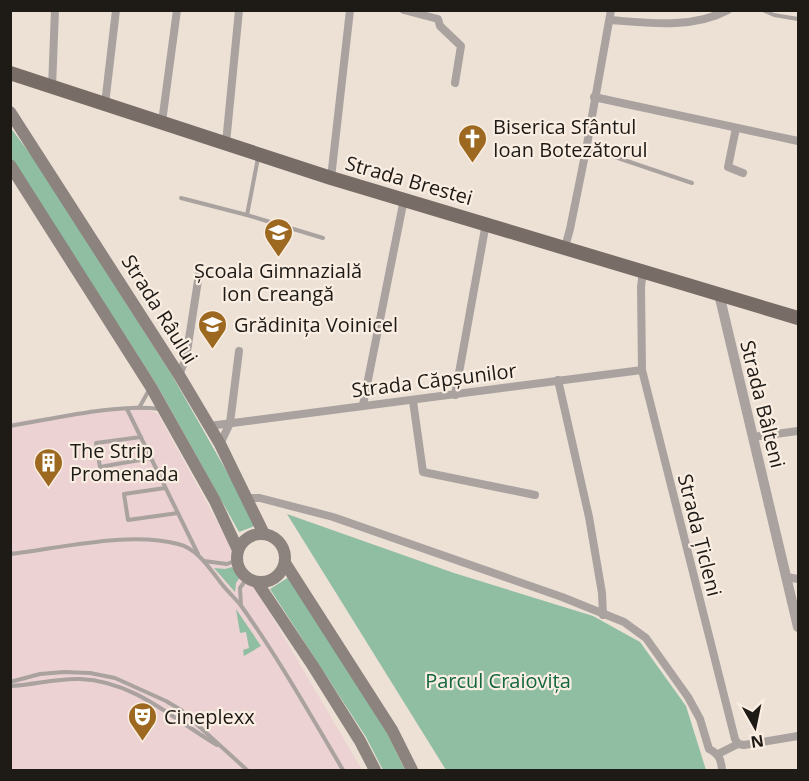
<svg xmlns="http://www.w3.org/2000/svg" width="809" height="781" font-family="'Open Sans',sans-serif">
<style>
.commercial{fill:#ecd2d2}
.green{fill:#8fbea2}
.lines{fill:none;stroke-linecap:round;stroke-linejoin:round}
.service{stroke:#a9a29f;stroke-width:4}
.minor{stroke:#a9a29f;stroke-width:8}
.tertiary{stroke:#a9a29f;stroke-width:10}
.secondary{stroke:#8c827e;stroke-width:12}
.primary{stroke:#776c66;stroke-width:14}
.labels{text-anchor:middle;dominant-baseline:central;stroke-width:4.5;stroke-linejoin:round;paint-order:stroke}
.poi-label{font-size:20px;fill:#1e1a16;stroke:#faeee3;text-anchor:start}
.street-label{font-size:20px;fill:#1e1a16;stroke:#faeee3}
.park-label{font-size:20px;fill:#126641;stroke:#faeee3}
</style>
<rect width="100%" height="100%" fill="#ede1d6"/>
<polygon class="commercial" points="137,405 158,414 234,552 362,770 11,770 11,422"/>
<g class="green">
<polygon points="10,127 34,159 173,377 257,525 239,532 157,385 11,158"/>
<polygon points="287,514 454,573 593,616 640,642 686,706 706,770 446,770"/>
<polygon points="232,567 240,577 236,583 235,592 214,568 225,569"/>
<polygon points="289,577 386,731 405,770 383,770 366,737 270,589"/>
<polygon points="236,609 261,646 244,656 243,650 249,648 246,632 240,633"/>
</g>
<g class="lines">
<g class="service">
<polyline points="763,10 774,15 798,19"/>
<polyline points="586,150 612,156 692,183"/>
<polyline points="181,198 247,215 323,238"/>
<polyline points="247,215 258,158"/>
<polyline points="139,408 149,390"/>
<polyline points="127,409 198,554"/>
<path d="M 10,426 C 53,419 119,403 160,409"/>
<polyline points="141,437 96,443 100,467 151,458"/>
<polyline points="165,488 124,494 128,520 178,513"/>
<path d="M 10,554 C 61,548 130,531 178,544 C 197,548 210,569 221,583 C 228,592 236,599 242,607 C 279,659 311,716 343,770"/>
<polyline points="204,561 227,564 237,560"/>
<polyline points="241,605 240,588 247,578"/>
<polyline points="10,682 40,674 64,672 90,673 115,678 166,701 181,710 247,770"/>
<path d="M 10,686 C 34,685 56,678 80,679 C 134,681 173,719 217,745"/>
</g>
<g class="minor">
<polyline points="404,10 438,19 440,26 461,46 455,83"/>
<path d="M 610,20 C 648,23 693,29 728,10"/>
<polyline points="52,88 55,10"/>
<polyline points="594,97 798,141"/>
<polyline points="105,104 116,10"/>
<polyline points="162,122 177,10"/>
<polyline points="736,128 728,167 743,173"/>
<polyline points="226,143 239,10"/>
<polyline points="331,178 350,10"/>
<polyline points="565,247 570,229 586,150 611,10"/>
<polyline points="643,271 641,287 642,370 735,739 738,744"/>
<polyline points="179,375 186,358 199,274"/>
<polyline points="558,380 589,517 602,593 603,615"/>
<polyline points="455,395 486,223"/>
<polyline points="413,401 423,472 535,495"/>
<polyline points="363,405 404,199"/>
<polyline points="209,426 642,370"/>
<polyline points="753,437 798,431"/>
<polyline points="220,444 230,423 239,351"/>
<path d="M 247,498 L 260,498 L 333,517 L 562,597 L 624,622 L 646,638 L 688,697 L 700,719 L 709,749 C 719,754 721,759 722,770"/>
<polyline points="786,577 798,579"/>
<polyline points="738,744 744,745 798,736"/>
<polyline points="718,754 738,744"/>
</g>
<polyline class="tertiary" points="719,294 798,627"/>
<g class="secondary">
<polyline points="10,112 179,375 220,444 264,534"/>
<polyline points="10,165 151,387 215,501 238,550"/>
<circle cx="261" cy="558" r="24"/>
<polyline points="285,563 392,730 412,770"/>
<polyline points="257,582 313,666 360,741 375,770"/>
</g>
<polyline class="primary" points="10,73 331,178 798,318"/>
</g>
<defs>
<symbol id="church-pin" viewBox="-11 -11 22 30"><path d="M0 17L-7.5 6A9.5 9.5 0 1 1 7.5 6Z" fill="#9d6920" stroke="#faeee3"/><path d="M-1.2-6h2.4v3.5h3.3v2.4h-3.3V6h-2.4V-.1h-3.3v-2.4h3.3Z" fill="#fff"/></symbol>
<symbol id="school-pin" viewBox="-11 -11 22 30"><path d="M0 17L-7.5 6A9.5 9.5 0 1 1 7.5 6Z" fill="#9d6920" stroke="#faeee3"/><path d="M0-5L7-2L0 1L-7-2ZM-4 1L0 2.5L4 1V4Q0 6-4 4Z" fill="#fff"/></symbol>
<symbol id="building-pin" viewBox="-11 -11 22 30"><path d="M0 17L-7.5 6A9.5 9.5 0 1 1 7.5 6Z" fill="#9d6920" stroke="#faeee3"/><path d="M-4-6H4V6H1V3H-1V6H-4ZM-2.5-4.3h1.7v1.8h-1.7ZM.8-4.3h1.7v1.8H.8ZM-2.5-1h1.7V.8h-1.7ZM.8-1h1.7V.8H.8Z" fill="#fff"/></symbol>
<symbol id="theatre-pin" viewBox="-11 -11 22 30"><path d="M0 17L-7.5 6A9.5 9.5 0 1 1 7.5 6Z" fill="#9d6920" stroke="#faeee3"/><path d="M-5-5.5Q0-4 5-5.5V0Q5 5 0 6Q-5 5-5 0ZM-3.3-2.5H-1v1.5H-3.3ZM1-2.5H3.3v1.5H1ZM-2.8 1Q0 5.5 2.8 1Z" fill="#fff"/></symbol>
</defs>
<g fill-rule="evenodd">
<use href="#church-pin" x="456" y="122" width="33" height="45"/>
<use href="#school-pin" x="262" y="216" width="33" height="45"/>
<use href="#school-pin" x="196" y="308" width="33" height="45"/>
<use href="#building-pin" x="32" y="446" width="33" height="45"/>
<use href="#theatre-pin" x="126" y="700" width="33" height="45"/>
</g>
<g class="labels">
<g class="poi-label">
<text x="493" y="126">Biserica Sfântul<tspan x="493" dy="23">Ioan Botezătorul</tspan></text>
<text x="278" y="270" text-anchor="middle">Școala Gimnazială<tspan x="278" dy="23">Ion Creangă</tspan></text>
<text x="234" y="324">Grădinița Voinicel</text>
<text x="70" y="450">The Strip<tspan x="70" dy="23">Promenada</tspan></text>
<text x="164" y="716">Cineplexx</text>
</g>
<g class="street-label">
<text transform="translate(409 180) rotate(16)">Strada Brestei</text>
<text transform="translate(160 309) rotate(58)">Strada Râului</text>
<text transform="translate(434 380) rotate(-7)">Strada Căpșunilor</text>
<text transform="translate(763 404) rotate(76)">Strada Bâlteni</text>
<text transform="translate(700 535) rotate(76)">Strada Țicleni</text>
</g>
<g class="park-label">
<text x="498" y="680">Parcul Craiovița</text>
</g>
</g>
<rect width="809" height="781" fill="none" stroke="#1e1a16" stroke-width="24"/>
<g transform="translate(755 727) rotate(171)" stroke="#faeee3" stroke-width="4.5" paint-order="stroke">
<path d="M0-4.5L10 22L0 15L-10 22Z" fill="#1e1a16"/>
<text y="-9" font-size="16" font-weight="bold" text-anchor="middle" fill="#1e1a16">N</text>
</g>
</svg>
